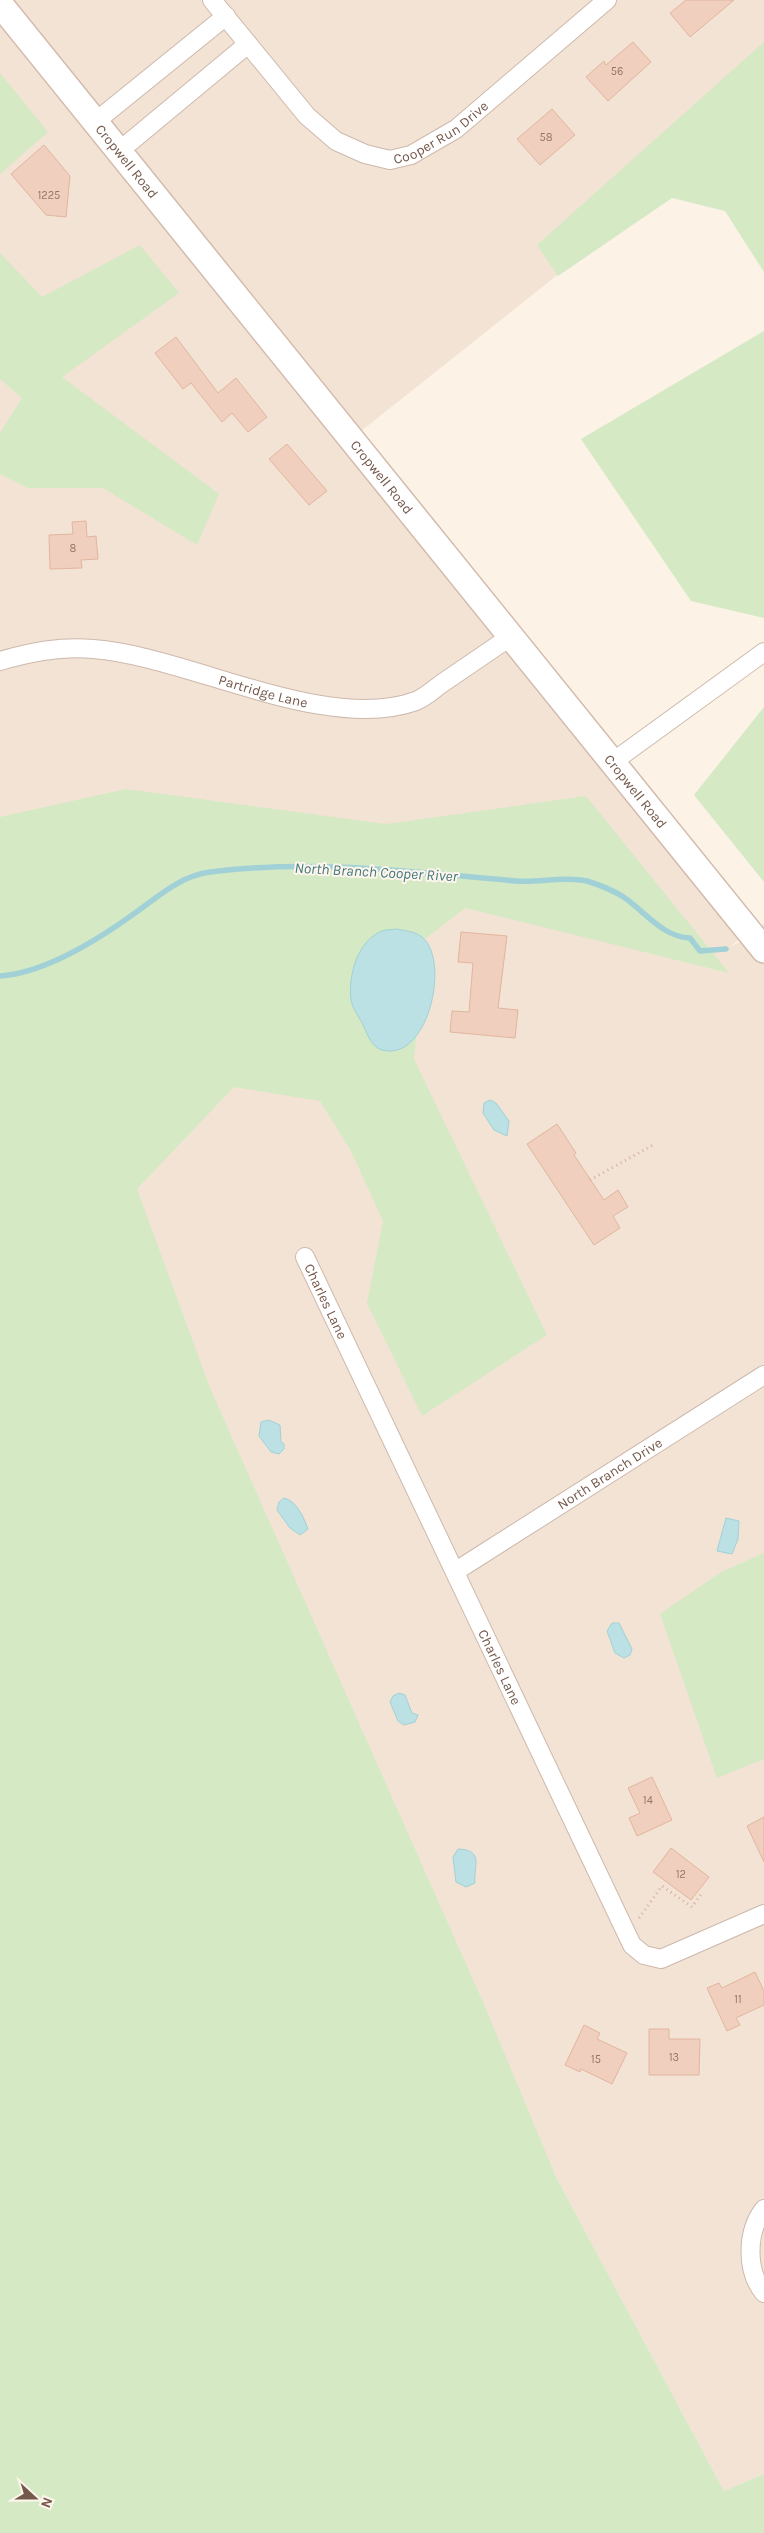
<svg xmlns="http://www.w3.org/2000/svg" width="764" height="2533" font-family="Karla,sans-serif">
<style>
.residential{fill:#f3e3d4}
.green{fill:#d5e9c5}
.water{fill:#bbe1e5;stroke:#a1d1d6}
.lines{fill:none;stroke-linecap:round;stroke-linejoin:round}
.stream{stroke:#a1d1d6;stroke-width:5.5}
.building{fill:#f0cfbe;stroke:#e2b59f}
.street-casing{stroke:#cdb9ac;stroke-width:20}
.secondary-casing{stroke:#d2bbad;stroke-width:28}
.path{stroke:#d5b2a1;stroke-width:3;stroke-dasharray:1 4;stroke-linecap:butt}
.street{stroke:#fff;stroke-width:18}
.secondary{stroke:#fff;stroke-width:25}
.labels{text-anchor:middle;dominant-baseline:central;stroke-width:4;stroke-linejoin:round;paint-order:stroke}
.number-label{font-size:11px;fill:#937668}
.street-label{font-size:14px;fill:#74584b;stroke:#fef6ec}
.water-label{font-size:15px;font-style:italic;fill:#43797f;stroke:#fef6ec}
</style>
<rect width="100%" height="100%" fill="#fcf2e6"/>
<polygon class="residential" points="0,0 764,0 764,111 351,439 750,932 729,947 740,942 764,924 764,2474 724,2491 556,2177 0,976"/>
<g class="green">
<polygon points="764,42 764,272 725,211 672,198 558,276 537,245"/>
<polygon points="0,73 48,132 0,174"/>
<polygon points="140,245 179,293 62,377 219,494 197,545 103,488 28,488 0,474 0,433 22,398 0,379 0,253 42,297"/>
<polygon points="764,331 764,618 691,601 581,439"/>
<polygon points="764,707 764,882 694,795"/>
<polygon points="126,789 386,824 586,796 729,973 465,908 425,939 414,1059 547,1335 422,1416 367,1303 383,1221 350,1149 320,1101 234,1087 137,1189 210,1388 483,2002 556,2177 724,2491 764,2474 764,2533 0,2533 0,817"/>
<polygon points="764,1553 764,1759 717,1778 660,1614 721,1572"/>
</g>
<g class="water">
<path d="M 397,929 C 406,931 419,932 425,940 C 449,967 427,1062 382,1050 C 372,1047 368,1036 364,1027 C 360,1018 353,1010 351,1000 C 348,976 357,941 382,931 C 386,929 393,930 397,929 Z"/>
<polygon points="490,1100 496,1103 509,1121 507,1136 494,1130 483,1113 484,1103"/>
<polygon points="269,1420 280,1425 281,1442 284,1444 284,1449 279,1454 271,1452 259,1436 261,1422"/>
<path d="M 284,1498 C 297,1501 304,1518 308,1529 L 300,1535 L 290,1528 L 277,1510 L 279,1502 Z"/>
<polygon points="726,1518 739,1521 738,1539 732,1554 717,1551"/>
<polygon points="612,1623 619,1623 632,1649 630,1655 624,1658 615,1653 607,1631"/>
<polygon points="399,1693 405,1695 412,1713 418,1715 415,1722 404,1725 398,1721 390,1702 393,1696"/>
<path d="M 458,1849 C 485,1850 473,1867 475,1883 L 466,1887 L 456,1882 L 453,1857 Z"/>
</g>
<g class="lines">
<path class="stream" d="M 0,976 C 45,973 99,939 135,913 C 159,896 180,876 210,872 C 312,859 414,872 515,881 C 539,883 563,876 587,881 C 600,885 613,890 625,898 C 646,913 663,937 690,938 L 700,951 L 726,949"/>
</g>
<g class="building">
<polygon points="686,0 734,0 690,37 670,13"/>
<polygon points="633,42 651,62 608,101 586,77 604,61 606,65"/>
<polygon points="552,109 575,135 540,165 517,139"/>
<polygon points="44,145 70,176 66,217 46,215 11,174"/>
<polygon points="176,337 218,393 236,378 267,417 248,432 232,413 222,422 191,383 183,389 155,353"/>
<polygon points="287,444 327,491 309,505 269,459"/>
<polygon points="86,521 87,537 96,536 98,559 81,560 82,568 50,569 49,535 73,534 72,522"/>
<polygon points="461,932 507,936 498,1008 518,1010 515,1038 450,1032 452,1011 469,1012 473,963 458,962"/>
<polygon points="557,1124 576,1153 574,1155 604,1200 618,1190 628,1207 613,1216 620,1228 594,1245 527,1144"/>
<polygon points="652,1777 672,1820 637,1836 629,1818 640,1813 628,1788"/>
<polygon points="764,1817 764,1862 747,1826"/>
<polygon points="671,1848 709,1877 691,1900 653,1872"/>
<polygon points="755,1972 764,1991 764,2005 736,2018 740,2025 727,2031 707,1988 719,1983 722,1988"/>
<polygon points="584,2025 600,2033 597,2039 627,2053 612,2084 581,2069 580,2072 565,2065"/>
<polygon points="649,2029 669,2029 669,2039 700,2039 699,2075 649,2075"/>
</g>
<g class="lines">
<defs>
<g id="street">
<path id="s1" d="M 212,0 L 307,116 L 336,141 L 365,154 L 390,160 L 411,155 L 456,129 L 607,0"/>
<polyline points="95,122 226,16"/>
<polyline points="118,152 248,44"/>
<path id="s2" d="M 0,661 C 31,652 61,646 93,649 C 188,656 325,734 416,701 C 426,697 435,688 444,682 C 466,667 488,652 510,637"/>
<polyline points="614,761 764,652"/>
<path id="s3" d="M 305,1257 L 632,1945 L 644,1955 L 661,1959 L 764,1914"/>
<path id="s4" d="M 456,1571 L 764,1375"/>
<path d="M 764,2209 C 746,2232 746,2271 764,2293"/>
</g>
<g id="secondary">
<path id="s5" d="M 0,4 L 764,950"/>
</g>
</defs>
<use href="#street" class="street-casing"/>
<use href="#secondary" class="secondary-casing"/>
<g class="path">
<polyline points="590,1180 653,1145"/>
<polyline points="639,1918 662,1886 692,1907 702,1893"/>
</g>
<use href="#street" class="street"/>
<use href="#secondary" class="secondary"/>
</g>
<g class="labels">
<g class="number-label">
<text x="617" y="71">56</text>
<text x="546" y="137">58</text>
<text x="49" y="195">1225</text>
<text x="73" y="548">8</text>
<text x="648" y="1800">14</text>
<text x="681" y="1874">12</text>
<text x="738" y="1999">11</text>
<text x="674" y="2057">13</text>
<text x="596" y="2059">15</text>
</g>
<g class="street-label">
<text stroke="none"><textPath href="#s1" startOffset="304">Cooper Run Drive</textPath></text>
<text stroke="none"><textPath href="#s5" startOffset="202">Cropwell Road</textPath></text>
<text stroke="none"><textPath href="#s5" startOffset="608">Cropwell Road</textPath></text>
<text stroke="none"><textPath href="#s2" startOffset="270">Partridge Lane</textPath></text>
<text stroke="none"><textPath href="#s5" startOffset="1012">Cropwell Road</textPath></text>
<text stroke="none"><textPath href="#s3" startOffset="49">Charles Lane</textPath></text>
<text stroke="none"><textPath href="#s4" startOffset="182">North Branch Drive</textPath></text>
<text stroke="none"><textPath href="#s3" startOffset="454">Charles Lane</textPath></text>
</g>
<g class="water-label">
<text transform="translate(376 872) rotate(3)">North Branch Cooper River</text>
</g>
</g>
<g transform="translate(35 2498) rotate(111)" stroke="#fef6ec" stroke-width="4" paint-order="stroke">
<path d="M0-4L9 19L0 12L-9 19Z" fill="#74584b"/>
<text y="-8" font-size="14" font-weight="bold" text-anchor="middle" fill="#74584b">N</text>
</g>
</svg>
